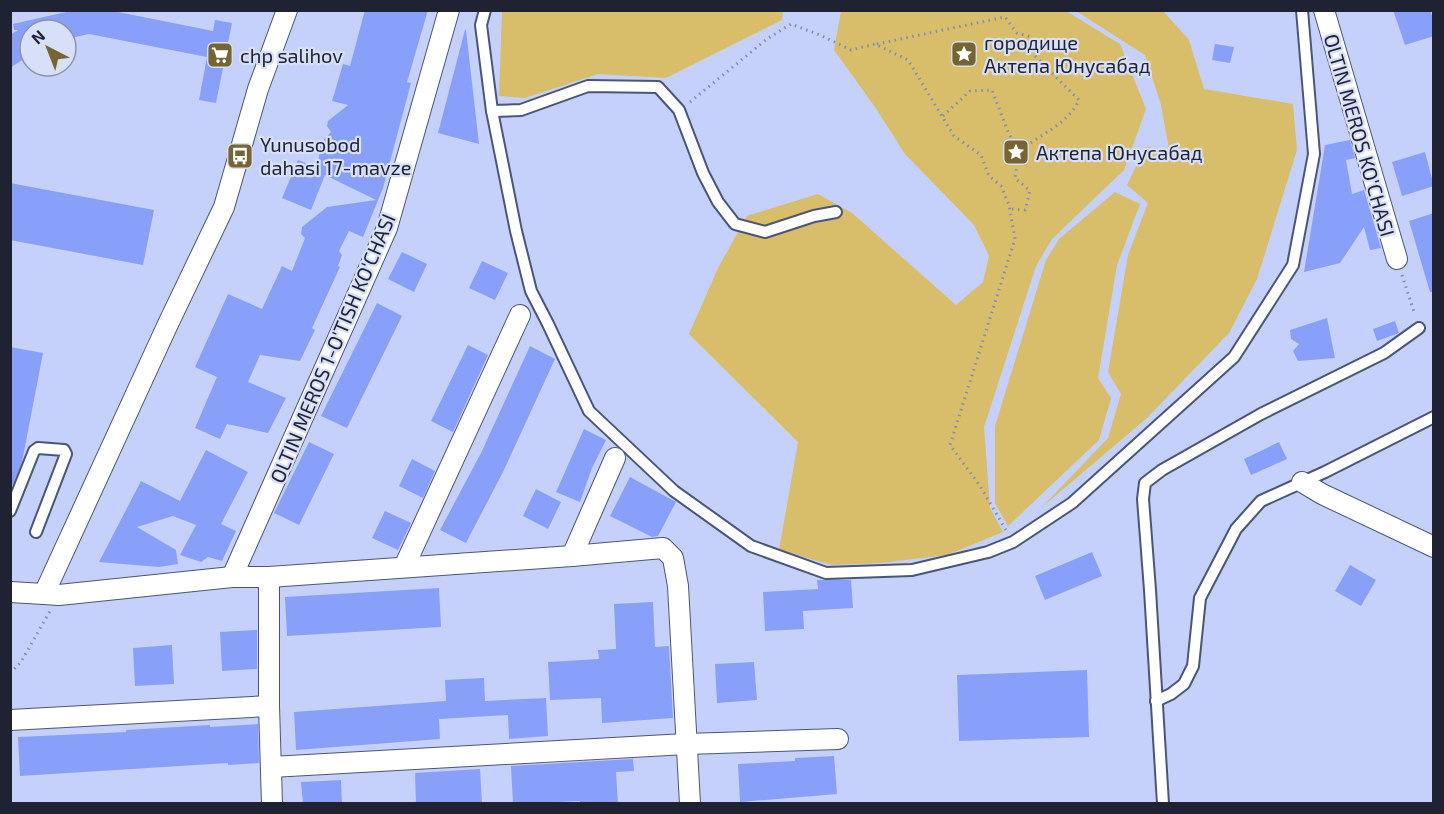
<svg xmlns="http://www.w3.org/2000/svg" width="1444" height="814" font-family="'Exo 2',sans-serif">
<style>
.green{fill:#d8bd6b}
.building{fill:#89a0fb}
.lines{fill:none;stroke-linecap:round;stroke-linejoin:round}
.service-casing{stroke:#4b5579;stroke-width:14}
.minor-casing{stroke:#4b5579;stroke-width:22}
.path{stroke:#858eae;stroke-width:3;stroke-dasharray:1.5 4.5;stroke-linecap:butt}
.service{stroke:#fff;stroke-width:10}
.minor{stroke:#fff;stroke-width:20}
.labels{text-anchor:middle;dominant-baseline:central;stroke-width:4.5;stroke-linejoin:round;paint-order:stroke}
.poi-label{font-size:20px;fill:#1e2232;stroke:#d7dff9;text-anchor:start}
.street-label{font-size:20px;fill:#1e2232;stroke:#d7dff9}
</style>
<rect width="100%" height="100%" fill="#c5d1fb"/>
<g class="green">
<polygon points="502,11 502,10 783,11 782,20 666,78 598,74 525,98 499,96"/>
<polygon points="841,11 1066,11 1120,44 1146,109 1124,170 1052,239 1036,266 984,427 990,508 1003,532 947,555 881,563 832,565 779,550 798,442 689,334 718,268 747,216 818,194 852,213 956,305 983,282 989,256 974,225 905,154 875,107 834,50"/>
<polygon points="1076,11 1163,11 1189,40 1204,89 1293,104 1297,150 1257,279 1229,333 1147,418 1041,508 1108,438 1121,394 1108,372 1128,255 1148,203 1127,185 1145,147 1169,149 1161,105 1145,55"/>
<polygon points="1115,192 1140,204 1117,265 1098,378 1111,398 1099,440 1008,526 995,503 995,426 1046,260 1059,239"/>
</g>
<g class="building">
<polygon points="75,10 108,10 213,31 215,20 232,23 216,103 199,100 207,57 89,34 66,39 66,30 30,30 30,55 10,68 10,35 18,30 14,30 13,24"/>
<polygon points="365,10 428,10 407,82 411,83 383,188 363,237 349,231 339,251 342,255 338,266 340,267 312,328 315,330 300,361 260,355 248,382 286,398 268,433 227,424 220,439 195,428 217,377 195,367 228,294 262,309 282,266 292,271 305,238 301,234 302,227 327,207 376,200 325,175 311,210 282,198 298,160 318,168 320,144 331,132 327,126 328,121 348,105 332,101 343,64 350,66"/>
<polygon points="1393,10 1430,10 1434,21 1434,36 1405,45"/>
<polygon points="465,30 466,30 479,144 438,133"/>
<polygon points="1215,44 1234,47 1230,63 1212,60"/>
<polygon points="1350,140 1355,158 1346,160 1352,194 1364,190 1381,248 1370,250 1364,227 1340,263 1304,272 1325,145"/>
<polygon points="1425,152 1434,186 1402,196 1392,162"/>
<polygon points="10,183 154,210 143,265 10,240"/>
<polygon points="1434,213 1434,292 1430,292 1409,221"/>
<polygon points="402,252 427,264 414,292 388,279"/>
<polygon points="482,261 508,273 495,300 469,288"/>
<polygon points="377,303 402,316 347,428 321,416"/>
<polygon points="1327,318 1335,358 1298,361 1293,351 1299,344 1291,339 1290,330"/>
<polygon points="1395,321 1399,333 1377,341 1373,329"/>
<polygon points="468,345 488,355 453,432 431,421"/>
<polygon points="530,346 555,359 503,472 466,543 440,530 481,453"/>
<polygon points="10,347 43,353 22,462 13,485 10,484"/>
<polygon points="584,429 606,440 592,468 580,502 556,492"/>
<polygon points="309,442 334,454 299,525 274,513"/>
<polygon points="1279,442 1287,459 1251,475 1244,459"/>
<polygon points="206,450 248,472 221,524 236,531 222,561 208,557 201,562 180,555 196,525 173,516 137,527 176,550 178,564 159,567 99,562 141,481 180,501"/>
<polygon points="412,459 435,471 423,498 399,486"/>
<polygon points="630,477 676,502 658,536 652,537 610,516"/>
<polygon points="536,489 561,502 548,529 523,516"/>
<polygon points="385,511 411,523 398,550 372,538"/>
<polygon points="1092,552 1102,576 1045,600 1035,576"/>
<polygon points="1350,565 1376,580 1361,606 1335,591"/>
<polygon points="817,580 851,580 853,608 803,611 804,629 765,631 763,592 818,589"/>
<polygon points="439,588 441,627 287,636 285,597"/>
<polygon points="653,602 655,647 669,646 673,718 602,723 601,698 550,700 548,662 599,659 598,650 616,649 614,604"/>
<polygon points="257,630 257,669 222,671 220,632"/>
<polygon points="172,645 174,684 135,686 133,648"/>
<polygon points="754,662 757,700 717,703 715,664"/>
<polygon points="1087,670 1089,737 959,741 957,675"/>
<polygon points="484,678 485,701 546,698 548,736 509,739 508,715 439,719 440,739 296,750 294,712 446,701 445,680"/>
<polygon points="258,724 259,763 228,765 228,763 20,776 18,737 126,732 126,730 210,725 210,727"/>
<polygon points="834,756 837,794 740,802 738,764 795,761 795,758"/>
<polygon points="633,759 634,771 616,772 618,804 580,804 580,801 513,804 511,766"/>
<polygon points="480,769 482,803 416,804 415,773"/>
<polygon points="341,780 342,804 303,804 301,782"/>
</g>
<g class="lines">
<defs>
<g id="service">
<polyline points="485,10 481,25 492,111 516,231 531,291 548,324 589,411 674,491 751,546 826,573 912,570 988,552 1013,542 1072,503 1234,357 1293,265 1314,154 1302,10"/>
<polyline points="492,111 521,110 588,86 658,87 679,110 703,173 718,202 735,224 765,232 814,216 836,212"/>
<polyline points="10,511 34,451 38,448 64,450 66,454 36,532"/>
<polyline points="1156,701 1171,694 1184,684 1193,666 1200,598 1236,529 1261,501 1325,472 1434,417"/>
<polyline points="1163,804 1150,590 1143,499 1145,483 1162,470 1261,414 1384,353 1419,328"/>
</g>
<g id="minor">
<polyline points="1324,10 1397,259"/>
<polyline points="1302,482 1322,494 1434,547"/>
<polyline points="572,556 663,548 673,558 678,586 690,804"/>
<polyline points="404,567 520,315"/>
<polyline points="232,577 387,228 449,10"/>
<polyline points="269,577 269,706 272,804"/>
<polyline points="10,592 44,594 168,324 224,207 258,89 287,10"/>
<polyline points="44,594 59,595 232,577 269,577 572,556 615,458"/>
<polyline points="10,720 269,706"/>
<polyline points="271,767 686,744 838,739"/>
</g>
</defs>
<use href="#service" class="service-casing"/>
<use href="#minor" class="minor-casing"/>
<g class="path">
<path d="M 877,44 L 1005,17 L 1017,33 L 1032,37 L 1034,55 L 1079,100 C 1068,125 1039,134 1019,152"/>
<polyline points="690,102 767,39 791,24 820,35 851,50 875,44 908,60 954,136 981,155 989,176 1001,186 1009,205 1015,239 950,445 980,486 1007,532"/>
<polyline points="943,116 970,91 992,90 1008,132 1019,152 1015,178 1030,191 1025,210 1010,209"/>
<polyline points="1402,275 1415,315"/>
<polyline points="10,673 21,662 50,611"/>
</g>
<use href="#service" class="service"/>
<use href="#minor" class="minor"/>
</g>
<defs>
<symbol id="sight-square" viewBox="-11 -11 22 22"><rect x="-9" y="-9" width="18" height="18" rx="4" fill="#766533" stroke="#d7dff9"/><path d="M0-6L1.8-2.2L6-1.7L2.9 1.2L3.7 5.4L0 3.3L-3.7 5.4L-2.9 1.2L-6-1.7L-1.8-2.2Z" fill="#fff"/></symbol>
<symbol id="supermarket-square" viewBox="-11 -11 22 22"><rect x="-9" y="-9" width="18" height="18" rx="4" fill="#766533" stroke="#d7dff9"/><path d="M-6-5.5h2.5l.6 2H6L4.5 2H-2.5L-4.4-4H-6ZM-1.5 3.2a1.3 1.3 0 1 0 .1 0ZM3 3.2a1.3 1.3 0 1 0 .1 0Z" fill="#fff"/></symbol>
<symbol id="bus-square" viewBox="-11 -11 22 22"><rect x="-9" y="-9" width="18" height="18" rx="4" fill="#766533" stroke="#d7dff9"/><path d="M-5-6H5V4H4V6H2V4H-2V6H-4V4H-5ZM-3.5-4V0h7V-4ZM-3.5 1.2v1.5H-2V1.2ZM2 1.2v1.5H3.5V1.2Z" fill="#fff"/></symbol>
</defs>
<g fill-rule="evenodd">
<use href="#sight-square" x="949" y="39" width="30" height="30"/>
<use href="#supermarket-square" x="205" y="40" width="30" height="30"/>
<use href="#sight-square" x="1001" y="137" width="30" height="30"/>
<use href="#bus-square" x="225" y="141" width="30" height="30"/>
</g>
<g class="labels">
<g class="poi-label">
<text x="984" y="42">городище<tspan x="984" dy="23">Актепа Юнусабад</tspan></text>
<text x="240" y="55">chp salihov</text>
<text x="260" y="144">Yunusobod<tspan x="260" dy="23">dahasi 17-mavze</tspan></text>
<text x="1036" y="152">Актепа Юнусабад</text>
</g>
<g class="street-label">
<text transform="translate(1360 135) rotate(74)">OLTIN MEROS KO'CHASI</text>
<text transform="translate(332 348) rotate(-67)">OLTIN MEROS 1-O'TISH KO'CHASI</text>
</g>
</g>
<rect width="1444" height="814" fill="none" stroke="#1e2232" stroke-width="24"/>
<g transform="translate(48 48) rotate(318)"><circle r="28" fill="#d7dff9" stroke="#8d93a9" stroke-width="1.5"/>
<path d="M0-4.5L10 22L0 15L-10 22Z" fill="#766533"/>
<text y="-9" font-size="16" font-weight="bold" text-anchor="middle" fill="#1e2232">N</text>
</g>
</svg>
